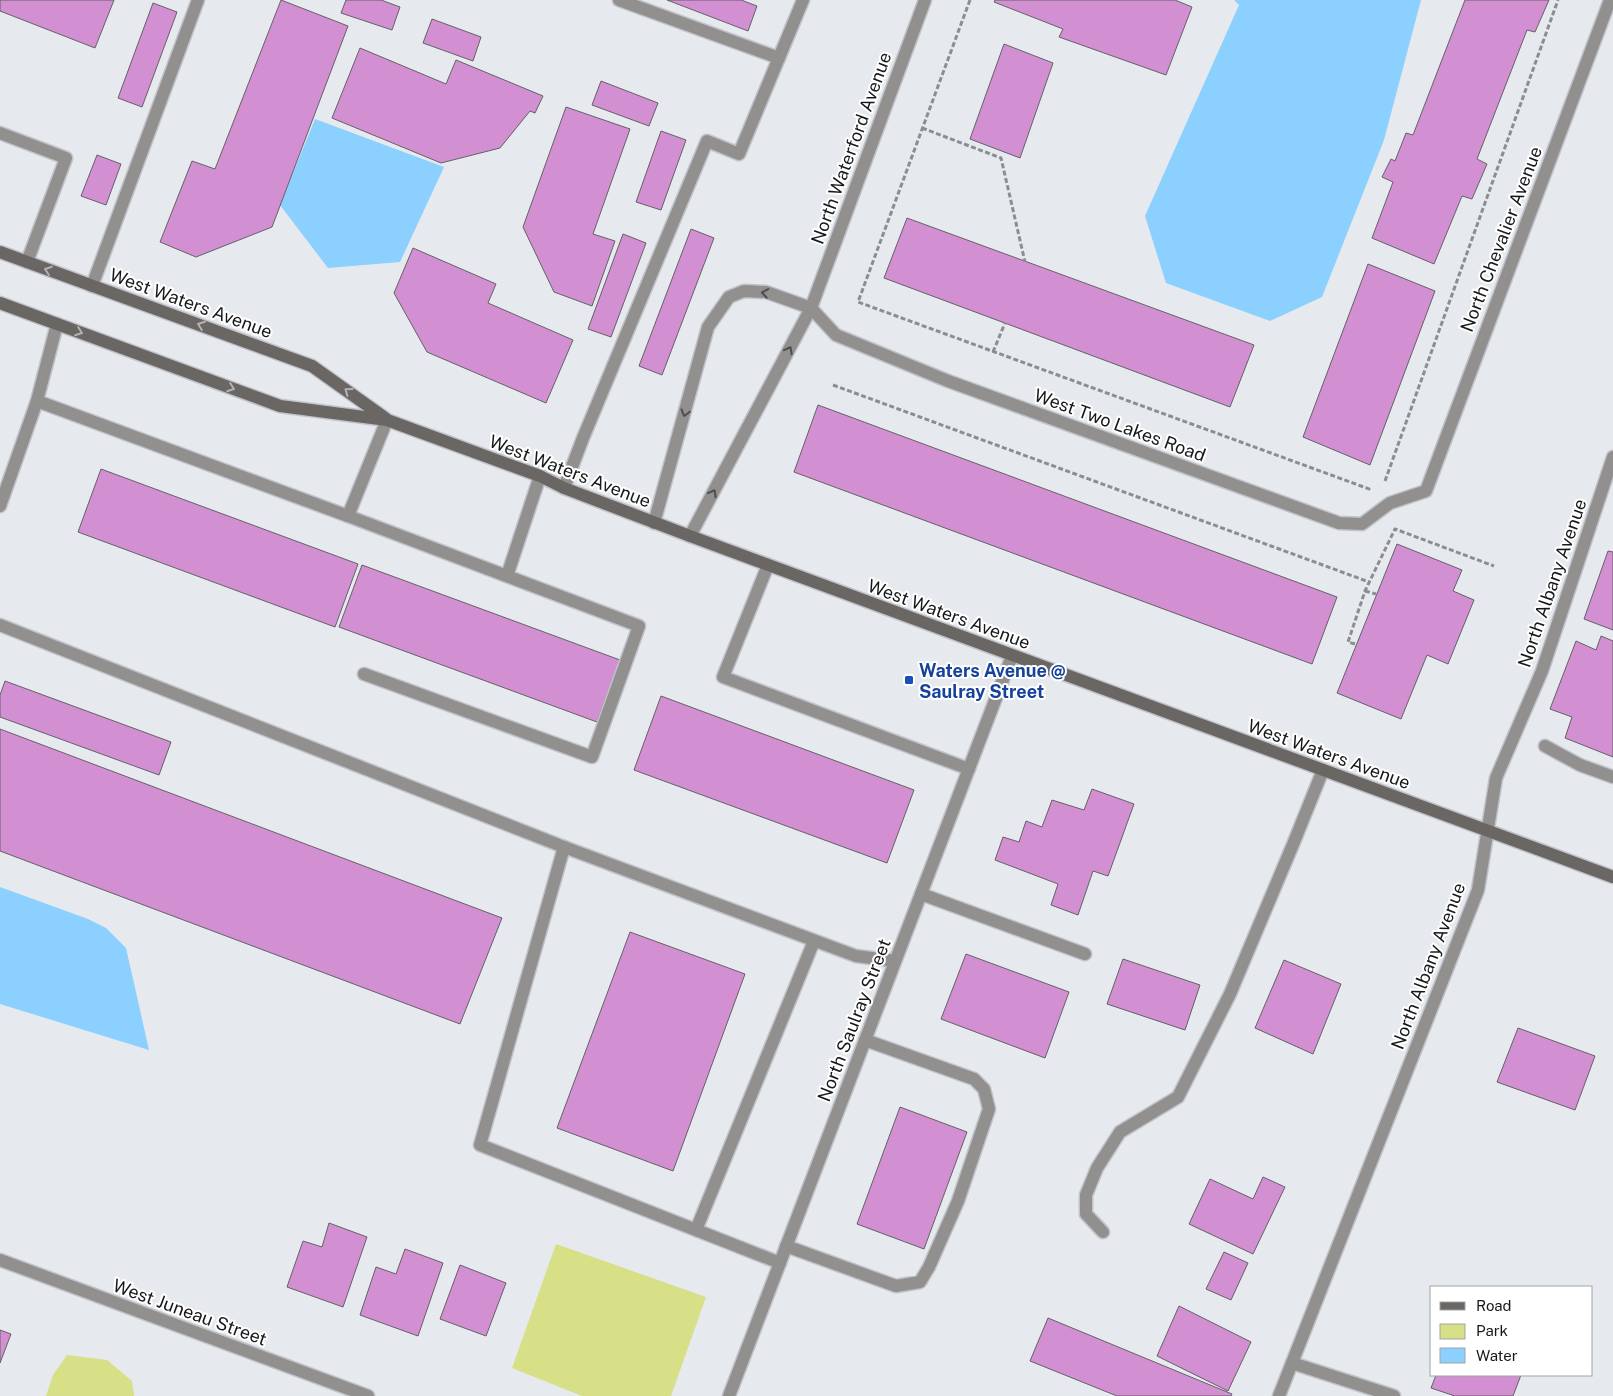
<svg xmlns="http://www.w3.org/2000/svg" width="1613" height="1396" font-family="'Public Sans',sans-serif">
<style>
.green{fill:#d7e087}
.water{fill:#8bd0fe}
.building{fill:#d290d3;stroke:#646164}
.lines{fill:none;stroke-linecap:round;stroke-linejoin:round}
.lane-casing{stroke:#c1c3c8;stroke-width:15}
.street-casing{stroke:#c1c3c8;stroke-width:15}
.secondary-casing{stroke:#c1c3c8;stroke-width:15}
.path{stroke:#8b8e91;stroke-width:3;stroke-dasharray:5 2.5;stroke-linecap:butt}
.lane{stroke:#92908f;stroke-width:12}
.street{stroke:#92908f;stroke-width:12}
.secondary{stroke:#696664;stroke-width:12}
.oneway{stroke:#b4b2b2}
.oneway2{stroke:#4e4e4e}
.transit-dot{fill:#1a4fb4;stroke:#fff;stroke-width:2}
.labels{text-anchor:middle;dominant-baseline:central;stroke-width:4;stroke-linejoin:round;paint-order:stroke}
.street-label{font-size:18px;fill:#171819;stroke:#fff}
.transit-label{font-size:18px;font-weight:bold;fill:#164399;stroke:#fff;text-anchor:start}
</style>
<rect width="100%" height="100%" fill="#e6e9ee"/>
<g class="green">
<polygon points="556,1244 706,1297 671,1396 582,1396 512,1368"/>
<polygon points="67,1355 107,1360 132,1381 134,1396 46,1396 53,1375"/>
</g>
<g class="water">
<polygon points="1234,0 1421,0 1384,140 1322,297 1270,321 1166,283 1145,216 1239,5"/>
<polygon points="315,119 444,167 400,262 328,268 280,205"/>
<polygon points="0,887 88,919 106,928 126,948 149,1050 0,1004"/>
</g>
<g class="building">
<polygon points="0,0 114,0 95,48 0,11"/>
<polygon points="281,0 348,26 272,227 196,257 160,242 192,161 215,169"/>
<polygon points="346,0 381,0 400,7 392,30 341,13"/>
<polygon points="667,0 741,0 757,6 748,31"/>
<polygon points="995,0 1175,0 1192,7 1166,75 1059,37 1063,29 994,2"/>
<polygon points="1465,0 1549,0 1535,32 1527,30 1477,159 1487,164 1472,199 1462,196 1434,264 1372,238 1393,182 1382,177 1391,159 1395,161 1406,133 1413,135"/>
<polygon points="153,3 177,12 142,107 118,98"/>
<polygon points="432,19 481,37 473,61 423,43"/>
<polygon points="1004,44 1053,63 1020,158 970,139"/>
<polygon points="360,48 446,84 456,60 543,96 535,113 530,111 500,148 441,163 332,118"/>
<polygon points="601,81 658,103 649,126 592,105"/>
<polygon points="566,107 630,129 593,234 615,241 592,306 554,292 523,227"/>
<polygon points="661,131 686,140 661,210 636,202"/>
<polygon points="97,155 121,164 106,205 81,196"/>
<polygon points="907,218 1254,345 1230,407 884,278"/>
<polygon points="691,229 714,238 662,375 639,366"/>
<polygon points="623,234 646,243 611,337 588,329"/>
<polygon points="413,248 496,284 488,303 573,340 546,403 427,352 394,293"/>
<polygon points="1368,264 1435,291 1370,465 1303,437"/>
<polygon points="818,405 1337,597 1312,664 794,472"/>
<polygon points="101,469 358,564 335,627 78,532"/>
<polygon points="1397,544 1462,570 1453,591 1474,600 1448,664 1427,655 1401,719 1337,693"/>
<polygon points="1608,551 1613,552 1613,630 1584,619"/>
<polygon points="362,565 620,660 597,722 339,627"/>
<polygon points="1601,636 1613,641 1613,757 1565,738 1572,717 1550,709 1576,641 1596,650"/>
<polygon points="5,681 171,742 159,775 0,717 0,695"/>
<polygon points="661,696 914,790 887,863 634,770"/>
<polygon points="0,729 502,918 460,1024 0,851"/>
<polygon points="1092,789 1134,804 1108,876 1093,871 1078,915 1051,905 1058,884 995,860 1003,837 1019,842 1026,821 1042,827 1052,800 1084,810"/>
<polygon points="630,932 745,974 673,1171 557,1128"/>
<polygon points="966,954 1069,992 1045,1058 941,1019"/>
<polygon points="1123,959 1200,985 1185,1030 1107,1004"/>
<polygon points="1284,960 1341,984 1313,1054 1255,1028"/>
<polygon points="1518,1028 1595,1056 1575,1110 1497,1082"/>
<polygon points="900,1107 967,1132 924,1249 857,1224"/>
<polygon points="1263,1177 1285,1187 1253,1254 1189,1224 1210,1179 1253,1199"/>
<polygon points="329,1223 367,1237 343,1307 287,1287 303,1241 322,1247"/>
<polygon points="405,1249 443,1263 418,1336 360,1315 376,1267 396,1274"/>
<polygon points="1224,1252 1248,1263 1231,1300 1206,1289"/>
<polygon points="460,1265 506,1283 486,1336 440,1319"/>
<polygon points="1179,1306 1251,1342 1228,1391 1157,1356"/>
<polygon points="1048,1318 1232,1394 1231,1396 1117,1396 1030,1361"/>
<polygon points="0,1330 11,1334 0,1363"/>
<polygon points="1436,1375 1521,1375 1513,1396 1455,1396 1431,1388"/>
</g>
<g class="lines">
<defs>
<g id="lane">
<polyline points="619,0 779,58"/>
<polyline points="0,133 66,158 27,262"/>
<polyline points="92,286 198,0"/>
<polyline points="37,401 348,516"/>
<polyline points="564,488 583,438 707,141 739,154 803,0"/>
<polyline points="0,506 37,401 57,324"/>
<polyline points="768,565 723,677 969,769"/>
<polyline points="507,576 540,476"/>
<polyline points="0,625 564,847 856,956 895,961"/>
<polyline points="364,674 592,757 639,626 348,516 387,420"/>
<polyline points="1545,746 1580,765 1613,777"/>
<polyline points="564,847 480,1145 780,1263"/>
<polyline points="921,894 1085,954"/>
<polyline points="696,1230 814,941"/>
<polyline points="1103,1232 1086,1214 1086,1195 1097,1168 1120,1132 1178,1097 1230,994 1294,842 1323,770"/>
<polyline points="786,1246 896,1286 920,1282 929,1267 958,1201 989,1109 984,1089 974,1079 865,1040"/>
<polyline points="1292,1363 1394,1396"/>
</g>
<g id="street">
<polyline points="654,523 708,327 729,297 744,291 766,292 811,308 836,335 948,381 1339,523 1362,524 1390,503 1426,491 1610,0"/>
<polyline points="690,536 811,308 925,0"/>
<polyline points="0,1260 368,1396"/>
<polyline points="729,1396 1012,656"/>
<polyline points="1279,1396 1478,890 1496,778 1542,671 1613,457"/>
</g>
<g id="secondary">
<polyline points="0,252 312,366 385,418"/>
<polyline points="0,303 280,406 387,420 540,476 564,488 690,536 1613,877"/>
</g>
</defs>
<use href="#lane" class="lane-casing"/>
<use href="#street" class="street-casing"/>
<use href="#secondary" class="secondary-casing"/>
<g class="path">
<polyline points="970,0 858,302 1372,490"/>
<polyline points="922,128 1001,158 1025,262"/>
<polyline points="993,352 1005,323"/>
<polyline points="833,385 1369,582"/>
<polyline points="1385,481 1558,0"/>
<polyline points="1365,591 1376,594"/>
<polyline points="1355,644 1348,642 1365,591 1395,529 1494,566"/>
</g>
<use href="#lane" class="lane"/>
<use href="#street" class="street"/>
<use href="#secondary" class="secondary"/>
</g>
<defs><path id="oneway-chevron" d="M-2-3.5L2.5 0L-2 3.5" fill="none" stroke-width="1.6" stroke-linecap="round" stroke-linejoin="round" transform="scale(1.25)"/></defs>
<g class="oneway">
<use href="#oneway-chevron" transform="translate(48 270) rotate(-160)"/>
<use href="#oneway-chevron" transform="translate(201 325) rotate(-160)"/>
<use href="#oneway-chevron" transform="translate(79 332) rotate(20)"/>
<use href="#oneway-chevron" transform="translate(231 388) rotate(20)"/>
<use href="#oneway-chevron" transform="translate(348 391) rotate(-144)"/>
</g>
<g class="oneway2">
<use href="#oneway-chevron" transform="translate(765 293) rotate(-170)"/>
<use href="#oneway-chevron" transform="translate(789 350) rotate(-62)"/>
<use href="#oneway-chevron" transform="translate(685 413) rotate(106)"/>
<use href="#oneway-chevron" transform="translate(713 493) rotate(-62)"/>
</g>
<rect class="transit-dot" x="904" y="675" width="10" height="10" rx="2.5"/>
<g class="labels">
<g class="street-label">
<text transform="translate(851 148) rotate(-70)">North Waterford Avenue</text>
<text transform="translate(1501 239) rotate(-69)">North Chevalier Avenue</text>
<text transform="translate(191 303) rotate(20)">West Waters Avenue</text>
<text transform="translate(1120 425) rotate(20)">West Two Lakes Road</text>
<text transform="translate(570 471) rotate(21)">West Waters Avenue</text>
<text transform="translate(1552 583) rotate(-71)">North Albany Avenue</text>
<text transform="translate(949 614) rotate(20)">West Waters Avenue</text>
<text transform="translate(1329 754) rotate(20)">West Waters Avenue</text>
<text transform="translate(1428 966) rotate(-69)">North Albany Avenue</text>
<text transform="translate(854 1020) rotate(-69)">North Saulray Street</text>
<text transform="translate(190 1312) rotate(20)">West Juneau Street</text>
</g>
<g class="transit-label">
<text x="919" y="670">Waters Avenue @<tspan x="919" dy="21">Saulray Street</tspan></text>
</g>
</g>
<rect x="1430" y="1286" width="162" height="90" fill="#ffffff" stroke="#a2a3a3"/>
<rect x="1440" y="1302" width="25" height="8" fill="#696664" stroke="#a2a3a3"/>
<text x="1476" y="1311" font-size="15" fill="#171819">Road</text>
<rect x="1440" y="1324" width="25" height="15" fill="#d7e087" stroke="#a2a3a3"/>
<text x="1476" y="1336" font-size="15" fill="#171819">Park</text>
<rect x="1440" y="1348" width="25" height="15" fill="#8bd0fe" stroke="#a2a3a3"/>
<text x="1476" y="1361" font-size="15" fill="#171819">Water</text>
</svg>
